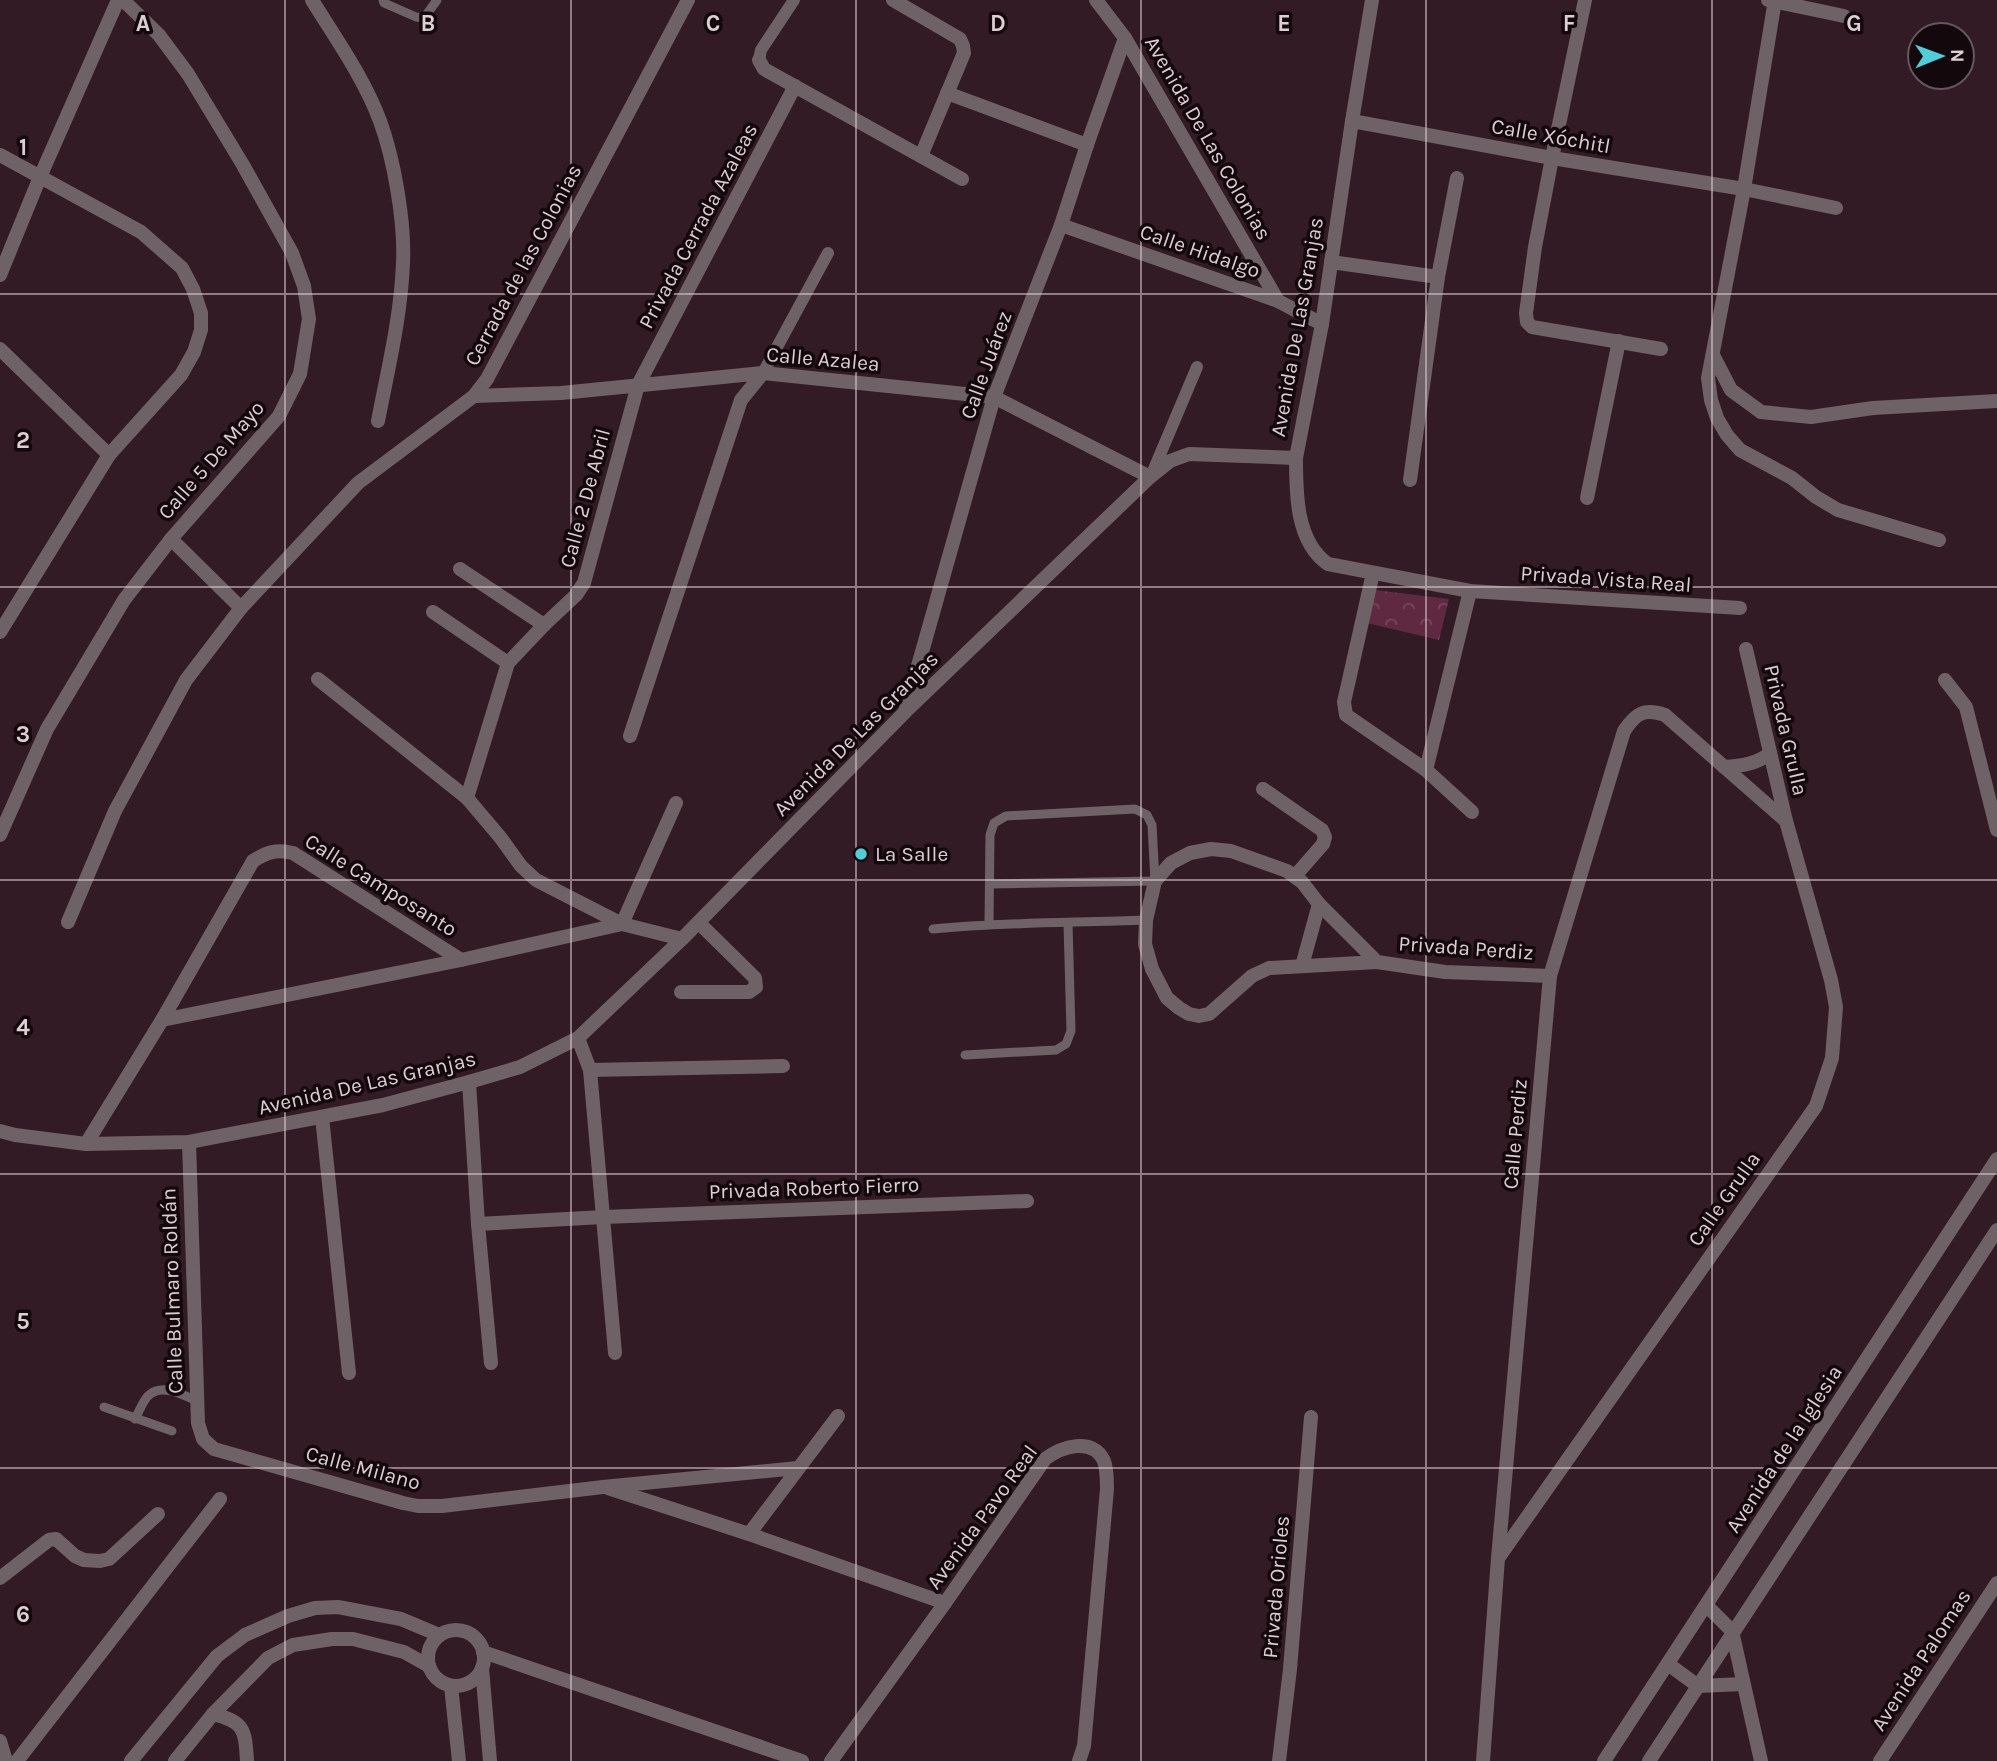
<svg xmlns="http://www.w3.org/2000/svg" width="1997" height="1761" font-family="Karla,sans-serif">
<style>
.park{fill:url(#park-crowns)}
.lines{fill:none;stroke-linecap:round;stroke-linejoin:round}
.service{stroke:#6f6267;stroke-width:9}
.pedestrian{stroke:#6f6267;stroke-width:12}
.minor{stroke:#6f6267;stroke-width:14}
.tertiary{stroke:#6f6267;stroke-width:14}
.grid{fill:none;stroke:#deced4;stroke-width:2;stroke-opacity:0.55}
.poi-dot{fill:#52ccd6;stroke:#13090d;stroke-width:2.5}
.labels{text-anchor:middle;dominant-baseline:central;stroke-width:7;stroke-linejoin:round;paint-order:stroke}
.street-label{font-size:21px;fill:#deced4;stroke:#13090d}
.poi-label{font-size:21px;fill:#deced4;stroke:#13090d;text-anchor:start}
.grid-label{font-size:23px;text-anchor:middle;font-weight:bold;fill:#deced4;stroke:#13090d;stroke-width:7;stroke-linejoin:round;paint-order:stroke}
</style>
<defs>
<pattern id="park-crowns" width="20" height="18" patternUnits="userSpaceOnUse" patternTransform="scale(1.75)"><rect width="20" height="18" fill="#602942"/><path d="M2 6a3 3 0 1 1 6 0M12 15a3 3 0 1 1 6 0" fill="none" stroke="#76475c"/></pattern>
</defs>
<rect width="100%" height="100%" fill="#321b25"/>
<polygon class="park" points="1375,590 1449,599 1439,640 1367,623"/>
<g class="lines">
<g class="service">
<polyline points="383,0 384,3 416,17 424,18 437,0"/>
<polyline points="989,924 990,835 994,823 1006,816 1135,809 1147,815 1152,825 1155,881 990,884"/>
<path d="M 933,929 C 1004,922 1075,923 1146,920"/>
<polyline points="965,1055 1056,1050 1066,1044 1071,1031 1068,924"/>
<polyline points="104,1407 172,1431"/>
<path d="M 135,1419 C 139,1412 143,1400 149,1395 C 163,1383 183,1395 197,1401"/>
</g>
<g class="pedestrian">
<polyline points="759,60 761,50 794,0"/>
<polyline points="763,373 828,253"/>
<polyline points="1151,476 1197,367"/>
</g>
<g class="minor">
<path d="M 312,0 C 336,39 364,78 380,121 C 394,159 405,222 403,263 C 401,316 388,369 378,421"/>
<polyline points="893,0 960,39 963,46 964,53 921,156"/>
<polyline points="1585,0 1552,158 1535,247 1526,313 1527,322 1532,327 1661,349"/>
<polyline points="1768,0 1844,16"/>
<polyline points="1775,0 1744,189 1708,378 1711,400 1717,418 1727,435 1740,450 1792,478 1816,497 1838,510 1939,540"/>
<polyline points="759,60 764,69 962,179"/>
<polyline points="947,93 1087,145"/>
<polyline points="1352,121 1552,158 1744,189 1836,208"/>
<polyline points="1061,225 1278,301"/>
<polyline points="1331,262 1438,277 1410,480"/>
<polyline points="0,275 40,177 118,0"/>
<polyline points="1438,277 1457,178"/>
<polyline points="0,349 109,455"/>
<polyline points="1713,355 1731,390 1761,412 1811,417 1873,408 1997,401"/>
<polyline points="474,396 561,393 763,373 994,397 1150,477"/>
<path d="M 1296,458 C 1296,494 1296,542 1328,564 L 1470,591 L 1740,608"/>
<polyline points="1587,498 1619,341"/>
<polyline points="171,539 241,608"/>
<polyline points="460,569 544,625"/>
<polyline points="1373,573 1344,702 1346,715 1426,770 1472,812"/>
<polyline points="433,612 508,663"/>
<polyline points="318,679 467,798 500,837 521,866 536,880 622,924 682,939"/>
<polyline points="1945,680 1966,707 1997,830"/>
<polyline points="905,712 994,397 1061,225 1087,145 1125,38"/>
<polyline points="630,736 741,400 763,373"/>
<path d="M 1724,767 C 1741,766 1757,764 1770,753"/>
<polyline points="1426,770 1470,591"/>
<polyline points="1263,789 1322,830 1325,837 1323,844 1295,876"/>
<polyline points="467,798 508,663 544,625 576,595 584,583 638,385 795,86"/>
<polyline points="0,835 47,729 124,600 171,539 279,416 300,374 309,319 304,286 292,253 243,165 188,74 159,35 123,0"/>
<polyline points="68,922 115,811 186,680 241,608 358,483 474,396 487,379 688,0"/>
<polyline points="1377,962 1319,904 1302,882 1287,871 1231,851 1211,849 1190,853 1171,863 1155,881 1146,920 1145,944 1152,969 1167,998 1179,1008 1189,1014 1199,1016 1209,1014 1252,976 1269,968 1377,962 1445,972 1550,976"/>
<polyline points="1302,966 1319,904"/>
<polyline points="681,992 749,992 756,987 755,978 699,923"/>
<polyline points="162,1020 461,960 622,924 676,803"/>
<polyline points="578,1038 590,1070 615,1353"/>
<polyline points="590,1070 783,1066"/>
<polyline points="469,1082 478,1224 491,1363"/>
<polyline points="322,1117 349,1373"/>
<polyline points="189,1142 198,1423 203,1439 214,1449 403,1503 418,1506 442,1506 603,1487 798,1468"/>
<path d="M 86,1144 L 162,1020 L 253,861 C 267,852 276,849 293,853 L 461,960"/>
<polyline points="478,1224 603,1217 1027,1201"/>
<polyline points="608,1488 749,1534 945,1603"/>
<polyline points="749,1534 838,1416"/>
<polyline points="1499,1557 1816,1106 1832,1058 1836,1007 1831,980 1786,821 1746,649"/>
<polyline points="0,1578 49,1540 56,1539 75,1556 84,1560 100,1561 109,1559 158,1514"/>
<polyline points="1707,1606 1732,1631 1761,1761"/>
<polyline points="483,1652 802,1761"/>
<polyline points="1668,1664 1698,1686 1743,1684"/>
<polyline points="482,1668 490,1761"/>
<path d="M 213,1714 C 245,1722 245,1730 247,1761"/>
<polyline points="0,1741 6,1761"/>
<polyline points="17,1761 220,1499"/>
<path d="M 831,1761 L 945,1603 L 1045,1459 C 1061,1447 1093,1436 1104,1461 C 1107,1469 1107,1480 1107,1489 L 1084,1746 L 1079,1761"/>
<polyline points="1279,1761 1290,1669 1311,1417"/>
<path d="M 1483,1761 L 1498,1558 L 1550,976 L 1624,731 C 1636,713 1644,708 1665,715 L 1786,821"/>
<polyline points="1880,1761 1997,1583"/>
</g>
<g class="tertiary">
<polyline points="1096,0 1125,38 1278,301 1322,324"/>
<polyline points="0,155 141,232 182,268 193,289 201,313 201,330 194,352 181,375 109,455 0,632"/>
<polyline points="0,1131 15,1135 86,1144 189,1142 383,1105 469,1082 520,1067 578,1038 682,939 905,712 1150,477 1170,461 1189,454 1296,458 1322,324 1352,121 1372,0"/>
<circle cx="456" cy="1658" r="28"/>
<polyline points="451,1686 459,1761"/>
<polyline points="131,1761 217,1656 245,1635 288,1616 315,1608 338,1607 401,1619 439,1635"/>
<polyline points="175,1761 213,1714 268,1658 293,1645 332,1639 353,1639 404,1652 429,1666"/>
<polyline points="1604,1761 1997,1159"/>
<polyline points="1649,1761 1997,1230"/>
</g>
</g>
<path class="grid" d="M 285,0 L 285,1761M 571,0 L 571,1761M 856,0 L 856,1761M 1141,0 L 1141,1761M 1426,0 L 1426,1761M 1712,0 L 1712,1761M 0,294 L 1997,294M 0,587 L 1997,587M 0,880 L 1997,880M 0,1174 L 1997,1174M 0,1468 L 1997,1468"/>
<circle class="poi-dot" cx="861" cy="854" r="7"/>
<g class="labels">
<g class="street-label">
<text transform="translate(1551 136) rotate(10)">Calle Xóchitl</text>
<text transform="translate(1208 138) rotate(60)">Avenida De Las Colonias</text>
<text transform="translate(698 226) rotate(-62)">Privada Cerrada Azaleas</text>
<text transform="translate(1200 251) rotate(19)">Calle Hidalgo</text>
<text transform="translate(523 265) rotate(-62)">Cerrada de las Colonias</text>
<text transform="translate(1297 327) rotate(-80)">Avenida De Las Granjas</text>
<text transform="translate(823 359) rotate(5)">Calle Azalea</text>
<text transform="translate(986 365) rotate(-70)">Calle Juárez</text>
<text transform="translate(211 460) rotate(-49)">Calle 5 De Mayo</text>
<text transform="translate(585 498) rotate(-75)">Calle 2 De Abril</text>
<text transform="translate(1606 579) rotate(4)">Privada Vista Real</text>
<text transform="translate(1786 730) rotate(77)">Privada Grulla</text>
<text transform="translate(856 734) rotate(-45)">Avenida De Las Granjas</text>
<text transform="translate(381 885) rotate(32)">Calle Camposanto</text>
<text transform="translate(1466 948) rotate(4)">Privada Perdiz</text>
<text transform="translate(367 1083) rotate(-13)">Avenida De Las Granjas</text>
<text transform="translate(1515 1134) rotate(-85)">Calle Perdiz</text>
<text transform="translate(814 1188) rotate(-2)">Privada Roberto Fierro</text>
<text transform="translate(1724 1199) rotate(-55)">Calle Grulla</text>
<text transform="translate(172 1291) rotate(-92)">Calle Bulmaro Roldán</text>
<text transform="translate(1784 1449) rotate(-57)">Avenida de la Iglesia</text>
<text transform="translate(363 1468) rotate(15)">Calle Milano</text>
<text transform="translate(982 1517) rotate(-54)">Avenida Pavo Real</text>
<text transform="translate(1276 1587) rotate(-85)">Privada Orioles</text>
<text transform="translate(1921 1660) rotate(-57)">Avenida Palomas</text>
</g>
<g class="poi-label">
<text x="875" y="854">La Salle</text>
</g>
</g>
<g class="grid-label">
<text x="143" y="31">A</text>
<text x="428" y="31">B</text>
<text x="713" y="31">C</text>
<text x="998" y="31">D</text>
<text x="1284" y="31">E</text>
<text x="1569" y="31">F</text>
<text x="1854" y="31">G</text>
<text x="23" y="155">1</text>
<text x="23" y="448">2</text>
<text x="23" y="742">3</text>
<text x="23" y="1035">4</text>
<text x="23" y="1329">5</text>
<text x="23" y="1622">6</text>
</g>
<g transform="translate(1941 56) rotate(89)"><circle r="33" fill="#13090d" stroke="#64585d" stroke-width="2"/>
<path d="M0-5L12 26L0 18L-12 26Z" fill="#52ccd6"/>
<text y="-10" font-size="19" font-weight="bold" text-anchor="middle" fill="#deced4">N</text>
</g>
</svg>
